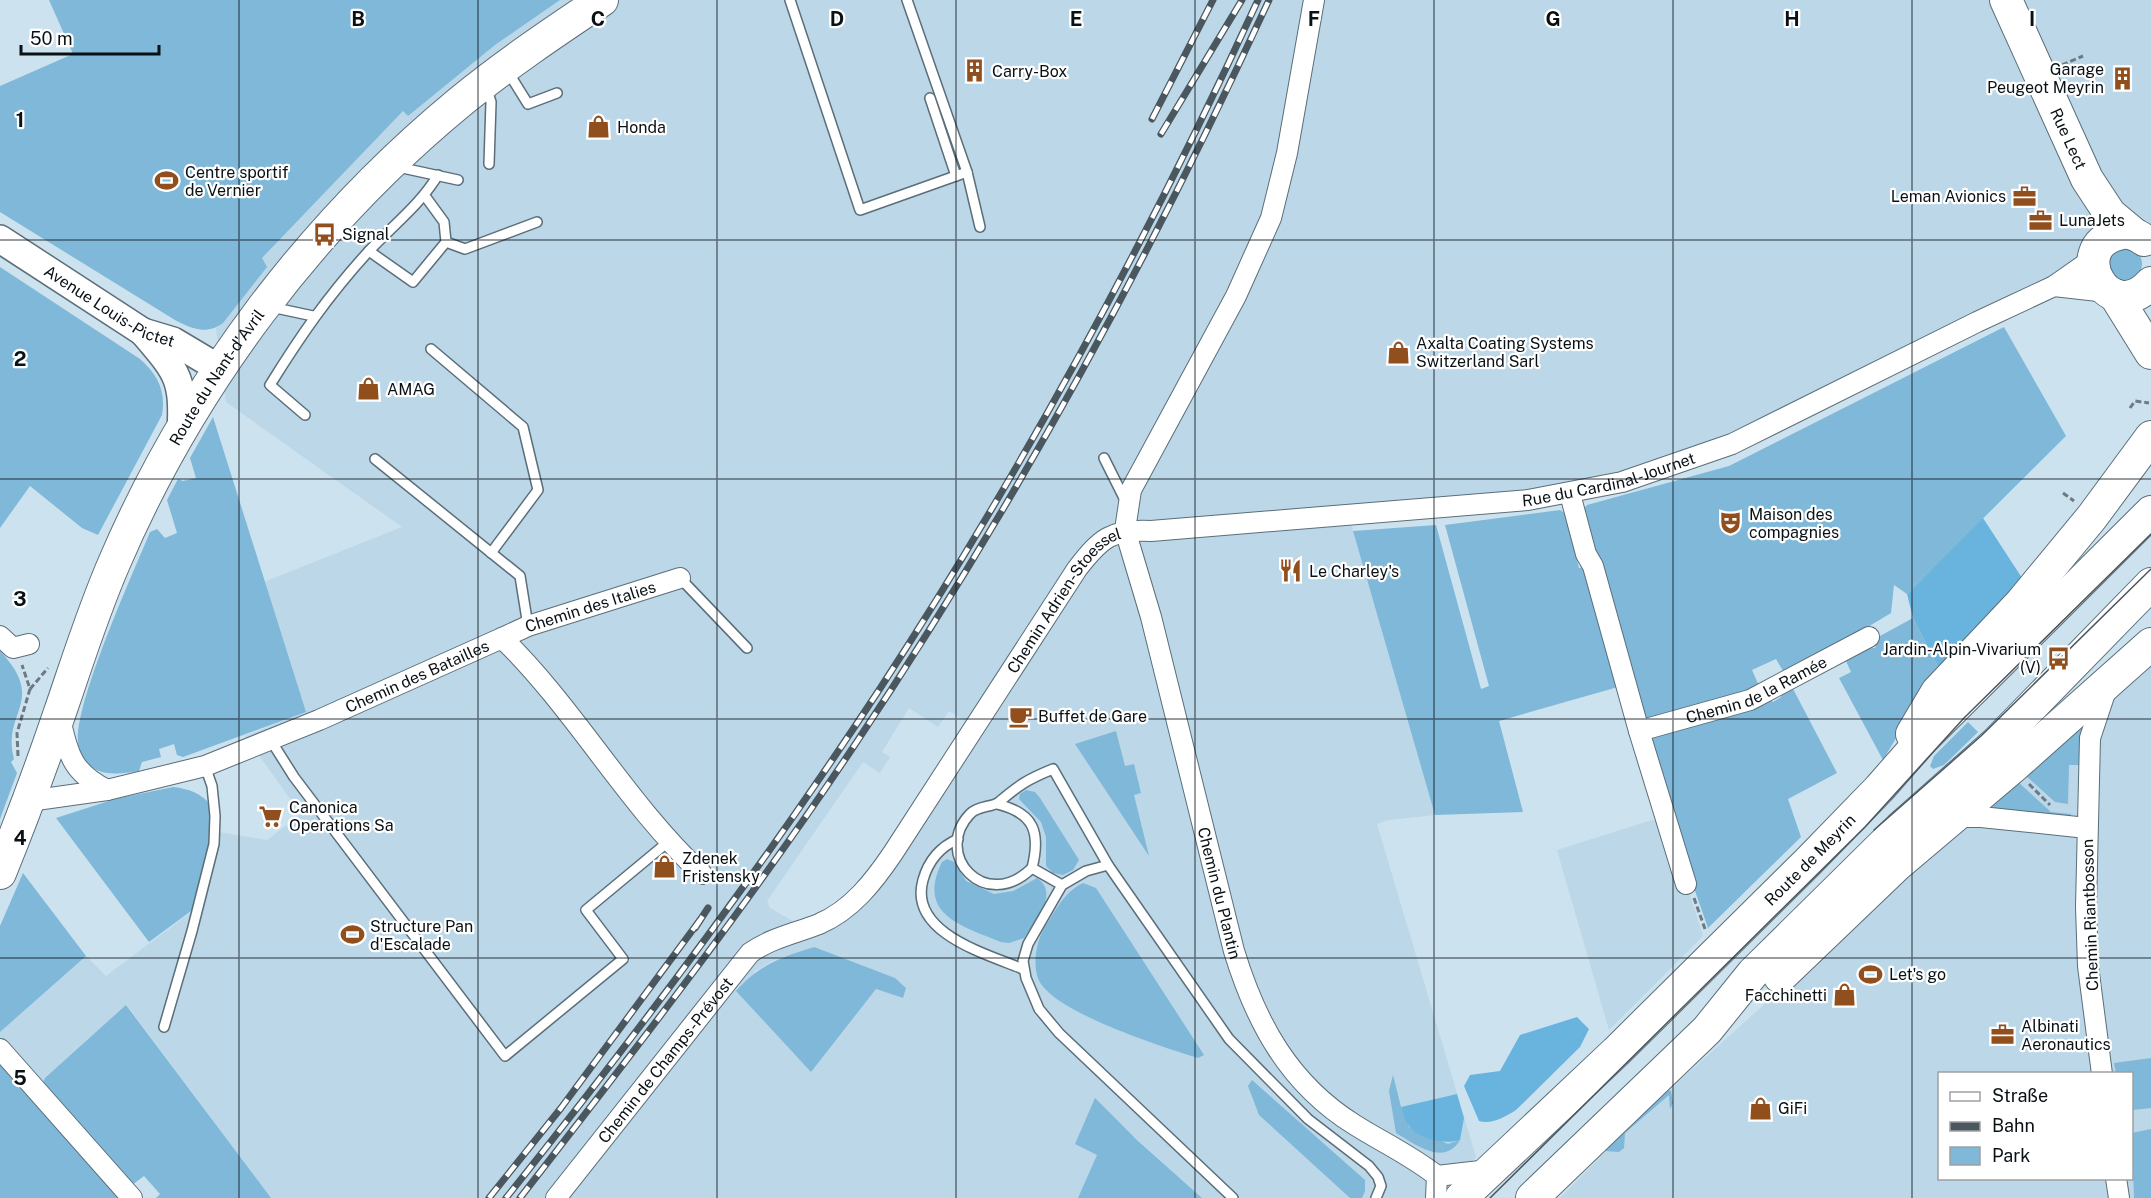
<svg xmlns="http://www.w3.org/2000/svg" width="2151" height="1198" font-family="'Public Sans',sans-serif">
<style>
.built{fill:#bbd7e8;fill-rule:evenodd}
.green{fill:#7fb8d8}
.forest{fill:#68b4de}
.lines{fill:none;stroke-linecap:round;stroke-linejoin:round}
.service-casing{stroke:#5b6e79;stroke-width:12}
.minor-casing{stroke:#5b6e79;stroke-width:22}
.secondary-casing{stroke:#5b6e79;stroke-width:30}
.primary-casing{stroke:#5b6e79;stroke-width:34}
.path{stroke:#6c7a83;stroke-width:3;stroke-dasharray:6 3;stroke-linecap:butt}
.service{stroke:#fff;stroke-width:9}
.minor{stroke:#fff;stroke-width:20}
.secondary{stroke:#fff;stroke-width:27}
.primary{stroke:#fff;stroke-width:32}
.tram{stroke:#4b575e;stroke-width:1.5}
.rail-casing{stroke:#4b575e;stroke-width:7}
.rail{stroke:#fff;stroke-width:4.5;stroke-dasharray:14;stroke-linecap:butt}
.grid{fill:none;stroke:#091115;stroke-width:1.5;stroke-opacity:0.55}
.labels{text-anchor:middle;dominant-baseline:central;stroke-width:4.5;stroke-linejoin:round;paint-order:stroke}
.poi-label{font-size:16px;fill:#091115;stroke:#fff;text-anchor:start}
.street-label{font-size:16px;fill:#091115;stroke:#fff}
.grid-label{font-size:20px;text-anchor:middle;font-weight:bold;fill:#091115;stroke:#fff;stroke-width:4.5;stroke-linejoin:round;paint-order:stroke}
</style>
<rect width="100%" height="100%" fill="#cde2ef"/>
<g class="built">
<path d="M 560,0 L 2151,0 L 2151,231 L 1761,420 L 1652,464 L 1580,483 L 1522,493 L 1349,507 L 1353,531 L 1435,815 L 1389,820 L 1377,824 L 1476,1157 L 1437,1198 L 1202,1198 L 1118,1122 L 1086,1198 L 271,1198 L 127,1005 L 42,1085 L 0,1039 L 0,1032 L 86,956 L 106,976 L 206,901 L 218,832 L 267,840 L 301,814 L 245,736 L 305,712 L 264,582 L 402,527 L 226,402 L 216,328 L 223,323 L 262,258 L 404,110 L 408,115 L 495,45 ZM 909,708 L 938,727 L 949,711 L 968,723 L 876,864 L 810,931 L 770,908 L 767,901 L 863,762 L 880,773 L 890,757 L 882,752 ZM 814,947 L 903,998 L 876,989 L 811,1071 L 754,972 L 772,961 Z"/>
<path d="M 2151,665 L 2151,1198 L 1560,1198 L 1644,1113 L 1758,1010 L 1900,874 ZM 1940,1074 L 2132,1074 L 2132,1178 L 1940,1178 Z"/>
<polygon points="1652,820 1658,822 1689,892 1703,936 1609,1030 1557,850"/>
</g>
<g class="green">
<path d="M 49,0 L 560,0 L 495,45 L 408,116 L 403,111 L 262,258 L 267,267 L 223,323 C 207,335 192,329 175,320 L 0,212 L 0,86 L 73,54 Z"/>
<circle cx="2125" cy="264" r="17"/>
<path d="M 0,267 L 140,359 C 158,375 166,391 162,415 L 98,535 L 82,528 L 30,486 L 0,528 Z"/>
<polygon points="2004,327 2066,436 1907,594 1894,585 1891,613 1786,676 1776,659 1752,670 1760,688 1650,723 1641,717 1583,510 1587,505 1729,466"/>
<path d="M 213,417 L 306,712 L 183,757 L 177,755 L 174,744 L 159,749 L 161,757 L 142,762 L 139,771 C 115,775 88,778 79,748 C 68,716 135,569 150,532 L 157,529 L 165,538 L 177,533 L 167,500 L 178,479 L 183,481 L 196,478 L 190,458 Z"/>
<polygon points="1560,510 1566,514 1579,568 1585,567 1618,687 1499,721 1523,812 1435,815 1353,531 1436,525 1481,689 1489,686 1445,525"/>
<polygon points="1913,618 1940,670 1924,691 1883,760 1839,678 1851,672 1846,661 1847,657 1860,649 1875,648 1880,636"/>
<path d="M 0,651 C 48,702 1,711 14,759 L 11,762 L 17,773 L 0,819 Z"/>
<polygon points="1791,685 1837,773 1788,799 1801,837 1708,928 1666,808 1647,741 1653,733 1769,699 1773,702 1781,697 1781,692"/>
<polygon points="2088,719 2080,765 2069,765 2068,804 2055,802 2024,774"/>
<polygon points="1968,722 1978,732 1944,765 1933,769 1930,766 1934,756"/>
<polygon points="1116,731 1125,766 1134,764 1141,793 1134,795 1149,856 1075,744"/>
<polygon points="2017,781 2051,812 2071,814 2070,820 1992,812 1994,802"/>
<path d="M 173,787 C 239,794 214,855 206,900 L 149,942 L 56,818 L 115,799 Z"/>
<polygon points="1026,790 1035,792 1040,798 1079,860 1073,870 1063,875 1053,873 1046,866 1046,837 1041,822 1019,799 1020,794"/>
<path d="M 947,859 L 954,862 L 966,881 L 994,894 L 1013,891 L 1037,878 C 1060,894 1035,920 1024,938 L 1009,943 L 1001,942 C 962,926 916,915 942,862 Z"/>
<polygon points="23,873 86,956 0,1032 0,926"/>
<path d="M 1083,883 L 1096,888 L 1204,1055 L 1198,1058 C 1162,1047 1061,1014 1041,984 C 1031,969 1036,941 1045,927 C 1056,910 1064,892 1083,883 Z"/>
<path d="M 814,947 L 895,978 L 906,988 L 903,998 L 876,989 L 811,1072 L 736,991 C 761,964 779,958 814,947 Z"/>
<polygon points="126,1005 271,1198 156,1198 160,1194 144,1176 132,1185 42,1085 45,1078"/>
<polygon points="0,1058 124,1198 0,1198"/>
<polygon points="2151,1058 2151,1108 2132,1110 2132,1074 2116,1073 2114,1063"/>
<path d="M 1393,1075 L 1401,1107 L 1409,1127 L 1448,1144 L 1460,1140 C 1444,1167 1415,1144 1396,1133 L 1389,1091 Z"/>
<polygon points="1252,1080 1365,1180 1365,1191 1362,1198 1350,1198 1259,1115 1248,1086"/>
<polygon points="1668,1090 1671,1091 1673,1103 1670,1109 1669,1095 1625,1133 1624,1148 1619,1152 1605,1151"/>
<polygon points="1095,1098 1137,1140 1202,1198 1078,1198 1097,1155 1075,1144"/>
<polygon points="2151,1129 2151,1198 2134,1198 2132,1133"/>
</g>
<g class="forest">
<polygon points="1983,518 2024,581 1940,670 1913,618 1907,594"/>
<path d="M 1577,1017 L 1589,1029 L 1580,1047 L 1516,1110 C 1505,1117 1491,1125 1479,1121 L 1464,1086 L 1470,1075 L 1500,1071 L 1520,1035 Z"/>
<path d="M 1457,1094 L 1464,1118 L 1460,1140 C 1445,1145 1419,1139 1409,1126 C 1405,1121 1403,1113 1401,1107 Z"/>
</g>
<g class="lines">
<defs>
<g id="service">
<polyline points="790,0 860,210 967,172 907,0"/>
<polyline points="508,72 528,104 557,93"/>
<polyline points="486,87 491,102 489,164"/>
<polyline points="930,98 956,176"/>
<polyline points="398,167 458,180"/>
<polyline points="967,172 980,227"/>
<polyline points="446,242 465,249 537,222"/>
<polyline points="369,251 413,282 446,242 444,222 425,196"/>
<polyline points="271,307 313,316"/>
<polyline points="431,349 523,427 538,490 491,553"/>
<path d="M 305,415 L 270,385 C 301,335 328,296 368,252 C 392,226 420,205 438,175"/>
<polyline points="1104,458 1126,502"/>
<polyline points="375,459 520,576 528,626"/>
<polyline points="680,578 747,648"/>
<polyline points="270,739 294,777 505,1056 623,959 586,910 668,842"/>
<path d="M 997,804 C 1034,813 1041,832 1032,868 L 1062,885"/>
<path d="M 958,839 C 940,847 928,862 923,880 C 908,933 987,954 1023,969"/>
<path d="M 1032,868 C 985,914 932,854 970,814 C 979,805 991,808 999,802 C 1019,785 1028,779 1053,769 L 1108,865"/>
<polyline points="164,1027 192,931 214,844 215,816 212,786 205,766"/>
<polyline points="1233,1198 1059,1033 1039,1009 1026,978 1023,961 1028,944 1062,885 1086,871 1108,865 1229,1039 1308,1119 1369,1166 1378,1177 1381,1186 1376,1198"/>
</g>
<g id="minor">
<path id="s1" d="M 1314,0 L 1287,153 L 1271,218 L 1236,296 L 1131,490 L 1125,530 L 1151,617 L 1234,951 C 1256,1023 1289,1084 1355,1125 C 1382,1142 1412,1156 1437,1176 L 1489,1170"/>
<polyline points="2054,286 2107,292"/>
<path id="s2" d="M 1570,494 L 1586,554 L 1593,566 L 1639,731 L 1750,700 L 1869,637"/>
<polyline points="0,636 13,648 29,644"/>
<path id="s3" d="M 502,638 L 528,626 L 680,578"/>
<path d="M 60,719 C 69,756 72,772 107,790"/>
<polyline points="1639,731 1686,884"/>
<path id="s4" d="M 29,801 L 107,790 L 205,766 L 319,720 L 502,638 C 576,710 626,803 702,874"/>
<polyline points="1953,817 1981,817 2087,828"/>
<polyline points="0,1049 132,1198"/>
<polyline points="2102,1074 2088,966 2086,907 2090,738 2106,690"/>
<polyline points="2116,1178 2119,1198"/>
<path id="s5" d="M 556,1198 L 750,953 C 771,938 796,933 819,924 C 852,910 874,881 893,853 L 1077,569 C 1101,538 1111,529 1151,531 L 1528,500 L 1622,482 L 1732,444 L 1977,322 L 2054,286 L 2094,258"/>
<polyline points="1436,1198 1437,1176"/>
</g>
<g id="secondary">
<path id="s6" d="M 0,239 L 143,332 L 173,341 L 220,369"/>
<path d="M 143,332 C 178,373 184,378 181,433"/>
</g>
<g id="primary">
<path id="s7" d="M 2006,0 L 2087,179 L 2110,214 L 2134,234"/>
<path d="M 2144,240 C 2136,234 2127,231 2118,234 C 2064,248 2110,329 2151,283"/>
<polyline points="2115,295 2151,353"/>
<polyline points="1912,734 1937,692 2021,603 2092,517 2151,437"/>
<path id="s8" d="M 0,873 C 21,821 41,768 59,715 C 77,663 93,611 115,561 C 191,384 312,224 460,102 C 505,65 554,32 602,0"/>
<polyline points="1780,977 1897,865 2014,766 2151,644"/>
<path id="s9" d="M 1461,1198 L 1616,1052 L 1809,861 L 1879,789 L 1922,740 L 2151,512"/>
<polyline points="1532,1198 1707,1030 1753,973 1900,828 1996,743 2151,584"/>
</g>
</defs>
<use href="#service" class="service-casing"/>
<use href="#minor" class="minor-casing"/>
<use href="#secondary" class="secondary-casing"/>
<use href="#primary" class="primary-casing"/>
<g class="path">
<polyline points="2062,65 2083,56"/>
<polyline points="2130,408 2135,401 2149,403"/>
<polyline points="2063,493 2074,501"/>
<polyline points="30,689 48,668"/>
<polyline points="18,756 17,733 30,689 22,665"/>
<polyline points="2029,784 2050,805"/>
<polyline points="1694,898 1705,929"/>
</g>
<use href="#service" class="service"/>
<use href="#minor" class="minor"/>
<use href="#secondary" class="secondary"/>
<use href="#primary" class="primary"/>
<g class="tram">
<polyline points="1874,830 1981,736 2151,569"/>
<polyline points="1490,1198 1865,827 1964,718 2151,534"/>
</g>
<defs>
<g id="rail">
<polyline points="1152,119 1213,0"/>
<polyline points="1161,134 1242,0"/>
<polyline points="695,928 708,908"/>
<polyline points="489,1198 561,1108 700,920"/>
<path d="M 506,1198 C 638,1033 765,864 881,687 C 1023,469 1149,237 1258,0"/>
<path d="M 520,1198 C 635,1050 750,902 854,746 C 1012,510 1150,258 1269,0"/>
</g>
</defs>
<use href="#rail" class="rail-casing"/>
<use href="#rail" class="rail"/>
</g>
<path class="grid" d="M 239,0 L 239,1198M 478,0 L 478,1198M 717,0 L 717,1198M 956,0 L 956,1198M 1195,0 L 1195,1198M 1434,0 L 1434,1198M 1673,0 L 1673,1198M 1912,0 L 1912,1198M 0,240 L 2151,240M 0,479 L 2151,479M 0,719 L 2151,719M 0,958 L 2151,958"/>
<defs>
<symbol id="building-bare" viewBox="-9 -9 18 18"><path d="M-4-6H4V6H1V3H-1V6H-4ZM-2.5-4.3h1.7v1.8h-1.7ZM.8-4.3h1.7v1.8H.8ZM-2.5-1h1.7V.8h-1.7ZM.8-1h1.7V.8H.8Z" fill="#914f1d" stroke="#fff" stroke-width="2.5" paint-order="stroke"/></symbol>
<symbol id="shop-bare" viewBox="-9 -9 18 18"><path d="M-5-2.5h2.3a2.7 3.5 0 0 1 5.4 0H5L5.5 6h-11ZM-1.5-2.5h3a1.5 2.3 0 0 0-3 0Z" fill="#914f1d" stroke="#fff" stroke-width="2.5" paint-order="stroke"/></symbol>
<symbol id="stadium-bare" viewBox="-9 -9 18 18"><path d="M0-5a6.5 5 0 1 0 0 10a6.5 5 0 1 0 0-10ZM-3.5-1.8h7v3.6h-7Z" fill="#914f1d" stroke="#fff" stroke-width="2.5" paint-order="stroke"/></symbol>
<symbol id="office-bare" viewBox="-9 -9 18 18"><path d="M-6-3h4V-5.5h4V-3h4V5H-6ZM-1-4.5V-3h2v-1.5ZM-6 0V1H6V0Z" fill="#914f1d" stroke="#fff" stroke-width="2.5" paint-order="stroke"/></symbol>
<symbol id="bus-bare" viewBox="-9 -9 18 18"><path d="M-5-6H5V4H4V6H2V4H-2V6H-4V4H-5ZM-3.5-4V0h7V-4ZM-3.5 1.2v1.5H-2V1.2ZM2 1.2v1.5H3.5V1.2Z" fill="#914f1d" stroke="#fff" stroke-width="2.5" paint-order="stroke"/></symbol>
<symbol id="theatre-bare" viewBox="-9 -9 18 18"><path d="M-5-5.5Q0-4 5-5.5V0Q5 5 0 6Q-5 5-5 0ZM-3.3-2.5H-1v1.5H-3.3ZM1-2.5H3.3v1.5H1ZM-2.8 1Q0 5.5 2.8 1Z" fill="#914f1d" stroke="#fff" stroke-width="2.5" paint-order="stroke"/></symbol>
<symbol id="restaurant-bare" viewBox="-9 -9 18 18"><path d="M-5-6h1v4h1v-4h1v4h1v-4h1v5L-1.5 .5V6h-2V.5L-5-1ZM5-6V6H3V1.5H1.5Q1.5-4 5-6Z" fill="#914f1d" stroke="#fff" stroke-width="2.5" paint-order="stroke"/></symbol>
<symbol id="cafe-bare" viewBox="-9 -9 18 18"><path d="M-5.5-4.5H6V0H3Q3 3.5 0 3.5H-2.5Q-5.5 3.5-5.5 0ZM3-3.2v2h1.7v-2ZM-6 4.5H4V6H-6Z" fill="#914f1d" stroke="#fff" stroke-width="2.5" paint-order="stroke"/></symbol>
<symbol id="supermarket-bare" viewBox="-9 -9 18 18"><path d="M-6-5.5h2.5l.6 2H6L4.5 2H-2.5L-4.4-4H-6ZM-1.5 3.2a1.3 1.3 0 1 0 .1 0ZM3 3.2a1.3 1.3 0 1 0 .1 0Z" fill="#914f1d" stroke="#fff" stroke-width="2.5" paint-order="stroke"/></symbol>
</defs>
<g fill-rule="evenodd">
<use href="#building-bare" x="958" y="54" width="33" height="33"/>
<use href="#building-bare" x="2106" y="62" width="33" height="33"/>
<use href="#shop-bare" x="582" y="110" width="33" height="33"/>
<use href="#stadium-bare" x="150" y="164" width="33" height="33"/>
<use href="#office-bare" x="2008" y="180" width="33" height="33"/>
<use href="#office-bare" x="2024" y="204" width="33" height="33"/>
<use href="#bus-bare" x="308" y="218" width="33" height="33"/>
<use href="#shop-bare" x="1382" y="336" width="33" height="33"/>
<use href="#shop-bare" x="352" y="372" width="33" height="33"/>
<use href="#theatre-bare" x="1714" y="506" width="33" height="33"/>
<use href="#restaurant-bare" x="1274" y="554" width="33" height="33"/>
<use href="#bus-bare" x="2042" y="642" width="33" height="33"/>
<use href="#cafe-bare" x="1004" y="700" width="33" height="33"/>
<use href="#supermarket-bare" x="254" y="800" width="33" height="33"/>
<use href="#shop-bare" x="648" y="850" width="33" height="33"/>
<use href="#stadium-bare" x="336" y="918" width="33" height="33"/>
<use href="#stadium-bare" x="1854" y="958" width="33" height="33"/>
<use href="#shop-bare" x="1828" y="978" width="33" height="33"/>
<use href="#office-bare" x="1986" y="1018" width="33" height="33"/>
<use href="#shop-bare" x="1744" y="1092" width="33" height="33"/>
</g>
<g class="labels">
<g class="poi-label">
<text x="2104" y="69" text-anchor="end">Garage<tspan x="2104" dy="18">Peugeot Meyrin</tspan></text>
<text x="992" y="71">Carry-Box</text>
<text x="617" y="127">Honda</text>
<text x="185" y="172">Centre sportif<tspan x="185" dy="18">de Vernier</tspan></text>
<text x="2006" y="196" text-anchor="end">Leman Avionics</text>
<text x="2059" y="220">LunaJets</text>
<text x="342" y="234">Signal</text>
<text x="1416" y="343">Axalta Coating Systems<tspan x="1416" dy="18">Switzerland Sarl</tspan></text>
<text x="387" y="389">AMAG</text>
<text x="1749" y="514">Maison des<tspan x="1749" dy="18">compagnies</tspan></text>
<text x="1309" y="571">Le Charley's</text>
<text x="2041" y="649" text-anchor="end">Jardin-Alpin-Vivarium<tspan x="2041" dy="18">(V)</tspan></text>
<text x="1038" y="716">Buffet de Gare</text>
<text x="289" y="807">Canonica<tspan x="289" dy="18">Operations Sa</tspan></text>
<text x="682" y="858">Zdenek<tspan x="682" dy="18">Fristensky</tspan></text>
<text x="370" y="926">Structure Pan<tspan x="370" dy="18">d'Escalade</tspan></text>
<text x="1889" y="974">Let's go</text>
<text x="1827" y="995" text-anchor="end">Facchinetti</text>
<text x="2021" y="1026">Albinati<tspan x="2021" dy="18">Aeronautics</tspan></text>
<text x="1778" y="1108">GiFi</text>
</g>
<g class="street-label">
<text stroke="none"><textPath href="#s7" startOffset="152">Rue Lect</textPath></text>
<text stroke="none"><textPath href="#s6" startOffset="129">Avenue Louis-Pictet</textPath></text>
<text stroke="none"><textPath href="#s8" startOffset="543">Route du Nant-d'Avril</textPath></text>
<text stroke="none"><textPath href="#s5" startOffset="1380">Rue du Cardinal-Journet</textPath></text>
<text stroke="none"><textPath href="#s5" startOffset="798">Chemin Adrien-Stoessel</textPath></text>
<text stroke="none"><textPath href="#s3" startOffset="94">Chemin des Italies</textPath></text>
<text stroke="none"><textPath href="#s4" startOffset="410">Chemin des Batailles</textPath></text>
<text stroke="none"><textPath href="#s2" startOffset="372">Chemin de la Ramée</textPath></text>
<text stroke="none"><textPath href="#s9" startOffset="486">Route de Meyrin</textPath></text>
<text stroke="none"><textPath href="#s1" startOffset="944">Chemin du Plantin</textPath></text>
<text transform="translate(2090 915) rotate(-92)">Chemin Riantbosson</text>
<text stroke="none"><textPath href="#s5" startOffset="176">Chemin de Champs-Prévost</textPath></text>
</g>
</g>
<g class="grid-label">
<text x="358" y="26">B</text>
<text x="598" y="26">C</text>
<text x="837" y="26">D</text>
<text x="1076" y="26">E</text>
<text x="1314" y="26">F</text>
<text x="1553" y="26">G</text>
<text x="1792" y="26">H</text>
<text x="2032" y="26">I</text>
<text x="20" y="127">1</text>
<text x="20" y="366">2</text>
<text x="20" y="606">3</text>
<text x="20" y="845">4</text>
<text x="20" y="1085">5</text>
</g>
<rect x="1938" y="1072" width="195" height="108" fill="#ffffff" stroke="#9da0a1" stroke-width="1.5"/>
<rect x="1950" y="1092" width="30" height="9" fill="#ffffff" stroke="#9da0a1" stroke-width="1.5"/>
<text x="1992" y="1102" font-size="18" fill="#091115">Straße</text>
<rect x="1950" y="1122" width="30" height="9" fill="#4b575e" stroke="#9da0a1" stroke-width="1.5"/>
<text x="1992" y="1132" font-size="18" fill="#091115">Bahn</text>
<rect x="1950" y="1147" width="30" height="18" fill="#7fb8d8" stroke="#9da0a1" stroke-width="1.5"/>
<text x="1992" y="1162" font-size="18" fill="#091115">Park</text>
<path d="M21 45v9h138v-9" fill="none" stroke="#091115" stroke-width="3"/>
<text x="30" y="45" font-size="18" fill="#091115" stroke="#ffffff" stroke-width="4.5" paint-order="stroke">50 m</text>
</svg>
